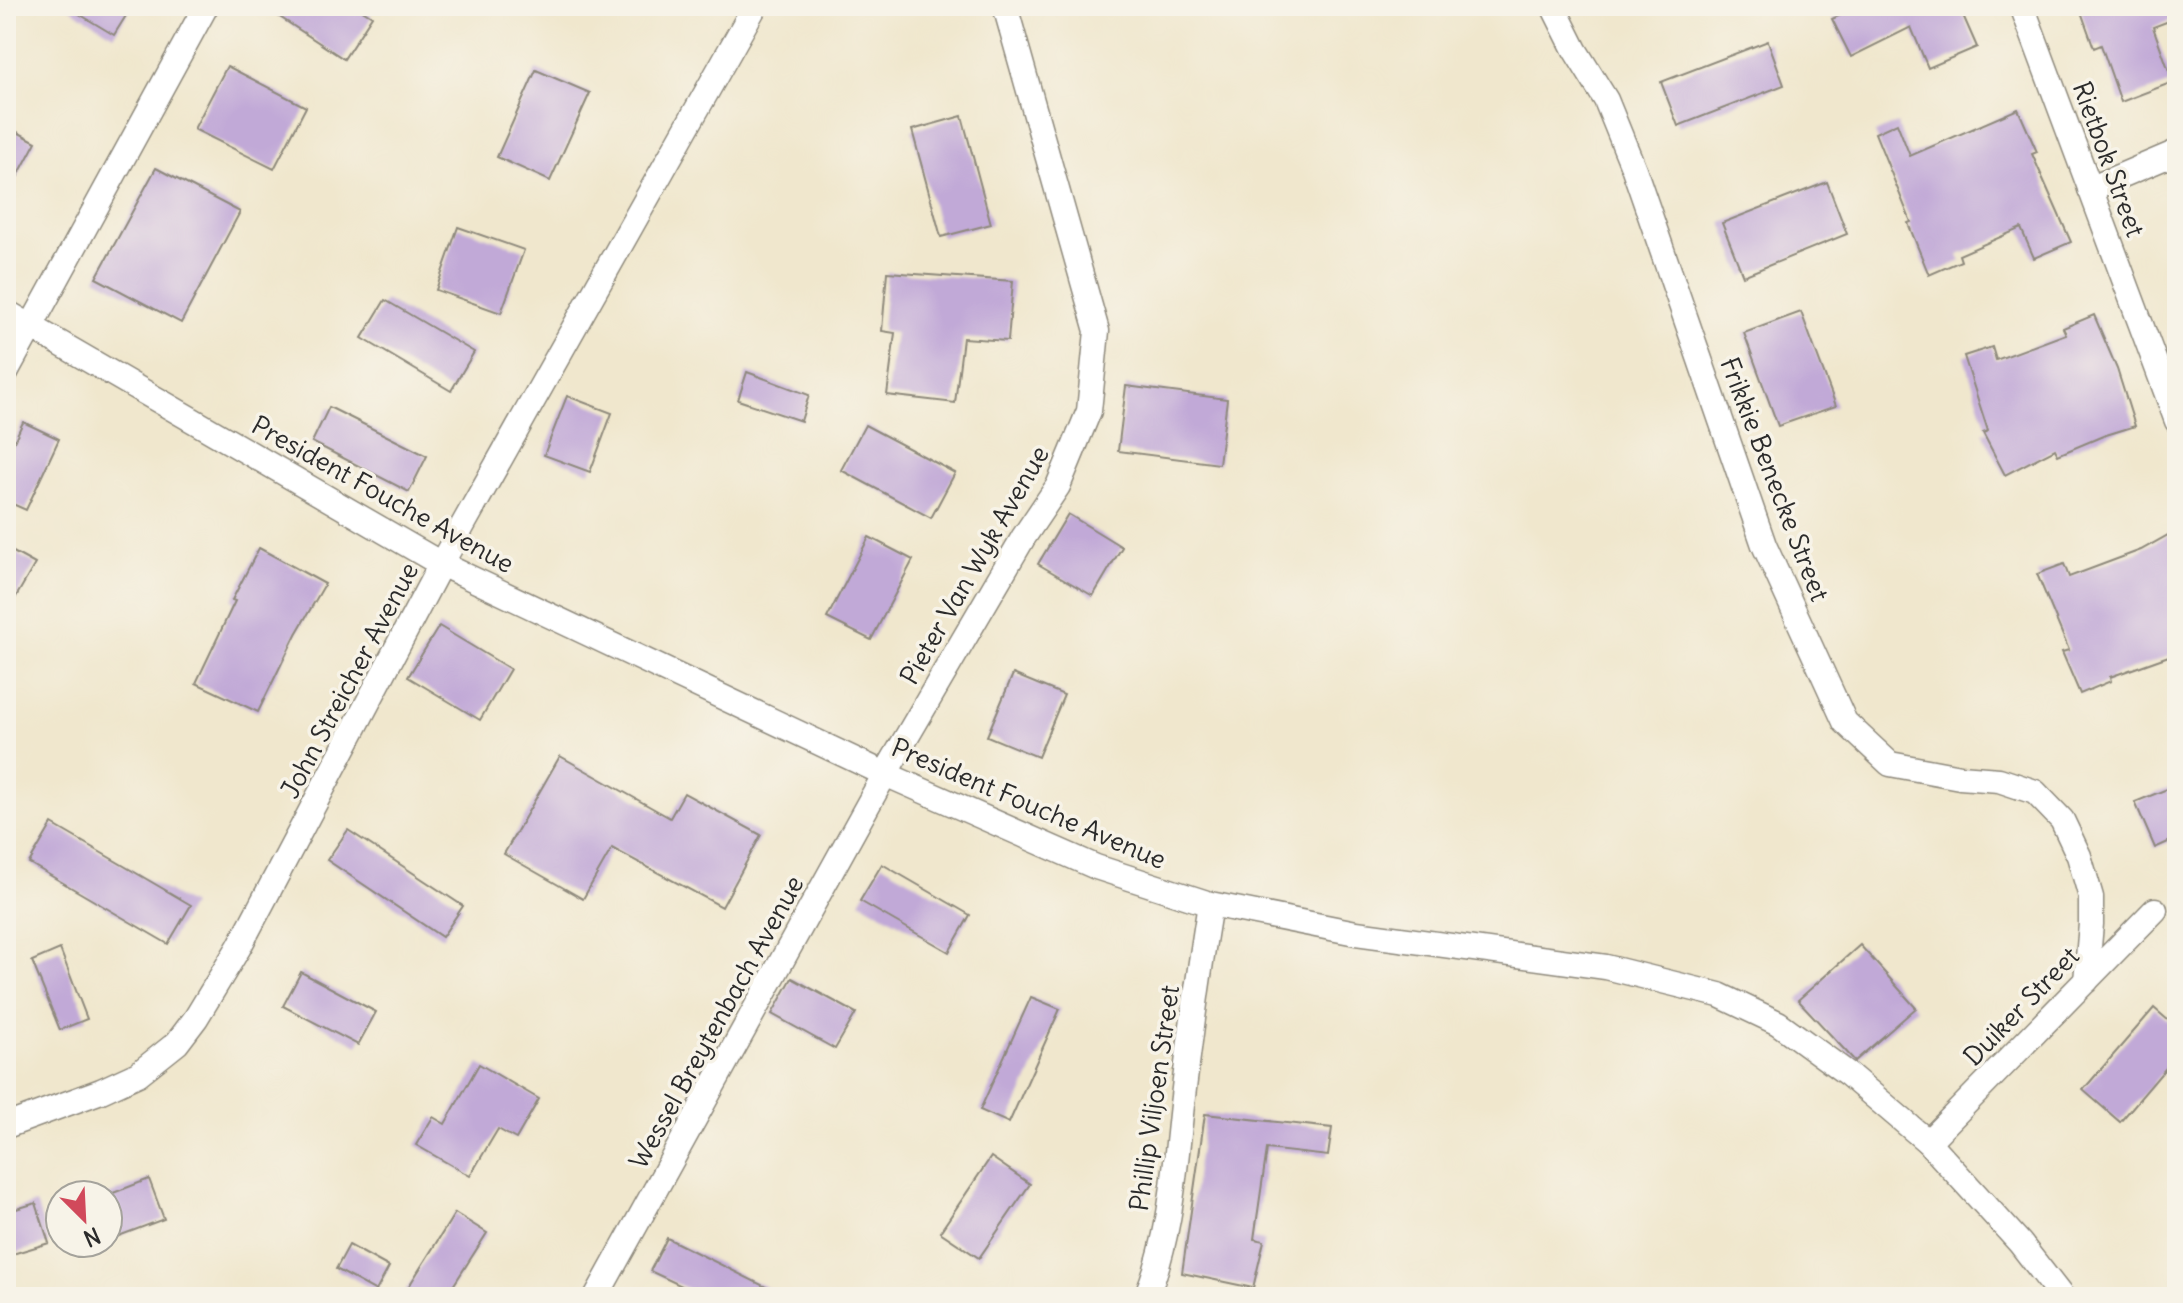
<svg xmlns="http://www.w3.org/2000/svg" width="2183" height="1303" font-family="Delius,sans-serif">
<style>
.building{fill:#c1a9d7}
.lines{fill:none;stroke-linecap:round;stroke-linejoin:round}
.minor-casing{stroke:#8e897c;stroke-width:27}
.minor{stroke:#fff;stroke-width:24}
.labels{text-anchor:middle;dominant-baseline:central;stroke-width:7;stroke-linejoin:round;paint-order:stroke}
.street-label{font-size:26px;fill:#2b2b2b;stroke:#f7f3e8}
</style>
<rect width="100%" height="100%" fill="#f7f3e8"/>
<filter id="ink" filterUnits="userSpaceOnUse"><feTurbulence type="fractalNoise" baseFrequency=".0125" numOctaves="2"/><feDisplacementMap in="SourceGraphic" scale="16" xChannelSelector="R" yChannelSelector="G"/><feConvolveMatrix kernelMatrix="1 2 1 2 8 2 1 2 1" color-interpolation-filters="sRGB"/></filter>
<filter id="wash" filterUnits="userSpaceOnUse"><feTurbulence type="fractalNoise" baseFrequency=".006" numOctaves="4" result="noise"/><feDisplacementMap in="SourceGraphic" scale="32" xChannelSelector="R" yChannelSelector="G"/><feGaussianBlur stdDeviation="1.8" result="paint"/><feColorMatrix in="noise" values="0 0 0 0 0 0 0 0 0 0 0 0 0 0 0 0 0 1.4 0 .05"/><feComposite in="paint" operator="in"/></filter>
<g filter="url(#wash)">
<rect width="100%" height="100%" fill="#f0e7cd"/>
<g id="blocks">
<g class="building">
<polygon points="66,6 132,6 114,35"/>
<polygon points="263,6 356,6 372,16 344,59"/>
<polygon points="1860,6 1959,6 1977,47 1928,68 1911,27 1851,57 1832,19"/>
<polygon points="2079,6 2177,6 2177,18 2153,27 2173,82 2121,102 2101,45 2094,48"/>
<polygon points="1768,41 1784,85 1678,126 1661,82"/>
<polygon points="227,66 306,107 274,169 194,129"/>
<polygon points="536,70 590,93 550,181 497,157"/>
<polygon points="2018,109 2037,152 2032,154 2071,242 2034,258 2021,228 1959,255 1961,261 1929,275 1908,223 1911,222 1875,133 1897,123 1910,156"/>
<polygon points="962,116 991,224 941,237 912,130"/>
<polygon points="6,126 36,142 6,198"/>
<polygon points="156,168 240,212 181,323 96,278"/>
<polygon points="1827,182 1847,234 1743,276 1722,223"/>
<polygon points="458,227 524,250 501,313 436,290"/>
<polygon points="887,272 1013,281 1008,341 963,338 955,403 887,395 895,333 882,331"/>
<polygon points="385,300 474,352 451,391 362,338"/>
<polygon points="1801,312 1836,406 1778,426 1744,333"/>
<polygon points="2094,315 2117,369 2135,426 2103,436 2058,455 2055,449 2005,475 1983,433 1988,431 1964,356 1992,347 1996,360 2066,334 2063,328"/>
<polygon points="747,372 809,395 801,421 738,400"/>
<polygon points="1126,386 1227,399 1219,464 1118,451"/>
<polygon points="567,396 612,413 590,472 544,455"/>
<polygon points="329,407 427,456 409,492 312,442"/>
<polygon points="23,422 59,439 26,510 6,501 6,459"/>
<polygon points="865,425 955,473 931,518 841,470"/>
<polygon points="1068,514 1122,547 1093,596 1038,564"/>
<polygon points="2177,530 2177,653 2110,677 2111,681 2080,694 2062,652 2069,650 2037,574 2064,564 2069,577 2141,550"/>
<polygon points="869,537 913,560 871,640 827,618"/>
<polygon points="6,548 35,564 6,614"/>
<polygon points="259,548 325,584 296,634 258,712 196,683 235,601 232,600"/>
<polygon points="439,626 510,669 480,720 408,677"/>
<polygon points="1013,674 1064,695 1038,757 987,736"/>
<polygon points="560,756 670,818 684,793 761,835 722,907 612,848 583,899 504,854"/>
<polygon points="2177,785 2177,838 2155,848 2135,802"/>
<polygon points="52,824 191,905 168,944 29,863"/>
<polygon points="348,830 463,906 442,937 327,860"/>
<polygon points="882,864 970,915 949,952 860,901"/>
<polygon points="1860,945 1916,1008 1855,1061 1798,1000"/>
<polygon points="60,949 87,1019 60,1030 32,961"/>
<polygon points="301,972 376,1012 358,1045 283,1006"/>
<polygon points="792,978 856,1013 835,1049 772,1014"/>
<polygon points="1031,997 1060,1009 1009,1123 980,1110"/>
<polygon points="2154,1008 2177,1028 2177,1055 2120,1122 2083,1090"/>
<polygon points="479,1064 539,1099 516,1139 498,1129 470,1176 416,1145 433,1117 445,1124"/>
<polygon points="1205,1114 1332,1128 1328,1156 1267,1149 1254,1239 1264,1241 1253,1288 1182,1273"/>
<polygon points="991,1157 1030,1184 979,1258 940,1232"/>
<polygon points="149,1179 164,1219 108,1240 108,1195"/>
<polygon points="36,1203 49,1243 6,1256 6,1212"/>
<polygon points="455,1213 487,1233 446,1297 402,1297"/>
<polygon points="667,1238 786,1297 705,1297 650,1271"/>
<polygon points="349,1245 389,1267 376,1291 336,1269"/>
</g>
</g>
</g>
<g filter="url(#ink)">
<use href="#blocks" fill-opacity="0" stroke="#8e897c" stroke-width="2"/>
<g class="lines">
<defs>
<g id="minor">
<polyline points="1553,6 1575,50 1606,100 1634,169 1764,545 1845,722 1890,764 1960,777 1999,780 2035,792 2062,820 2079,856 2091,897 2091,924 2086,981"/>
<polyline points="2022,6 2177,421"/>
<polyline points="2090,189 2177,152"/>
<polyline points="6,312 441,564 885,774 1096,867 1210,904 1356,933 1606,967 1719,995 1778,1023 1848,1074 1928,1142 2020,1243 2062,1297"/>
<polyline points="6,372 206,6"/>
<polyline points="6,1126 101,1091 138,1074 177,1043 196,1018 239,947 441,564 755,6"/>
<polyline points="1928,1142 2155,910"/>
<polyline points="596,1297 885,774 1023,538 1058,486 1089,411 1097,331 1005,6"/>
<path d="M 1146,1297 C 1171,1238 1175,1168 1182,1105 C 1190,1038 1199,971 1210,904"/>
</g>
</defs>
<use href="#minor" class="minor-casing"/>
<use href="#minor" class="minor"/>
</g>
</g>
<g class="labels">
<g class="street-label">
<text transform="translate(2109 159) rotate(70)">Rietbok Street</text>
<text transform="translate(1775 479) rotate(69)">Frikkie Benecke Street</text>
<text transform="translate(383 494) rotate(29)">President Fouche Avenue</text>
<text transform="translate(974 565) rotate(-60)">Pieter Van Wyk Avenue</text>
<text transform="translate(349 680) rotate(-62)">John Streicher Avenue</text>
<text transform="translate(1029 803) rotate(23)">President Fouche Avenue</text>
<text transform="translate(2021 1006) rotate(-46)">Duiker Street</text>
<text transform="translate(716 1022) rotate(-61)">Wessel Breytenbach Avenue</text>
<text transform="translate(1154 1098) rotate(-82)">Phillip Viljoen Street</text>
</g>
</g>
<rect width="2183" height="1303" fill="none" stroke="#f7f3e8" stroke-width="32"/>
<g transform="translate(84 1219) rotate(156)"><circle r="38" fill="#f7f3e8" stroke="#a5a39c" stroke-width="2"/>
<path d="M0-6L14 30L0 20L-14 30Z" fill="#d1495b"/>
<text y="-12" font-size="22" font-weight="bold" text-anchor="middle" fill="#2b2b2b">N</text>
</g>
</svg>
